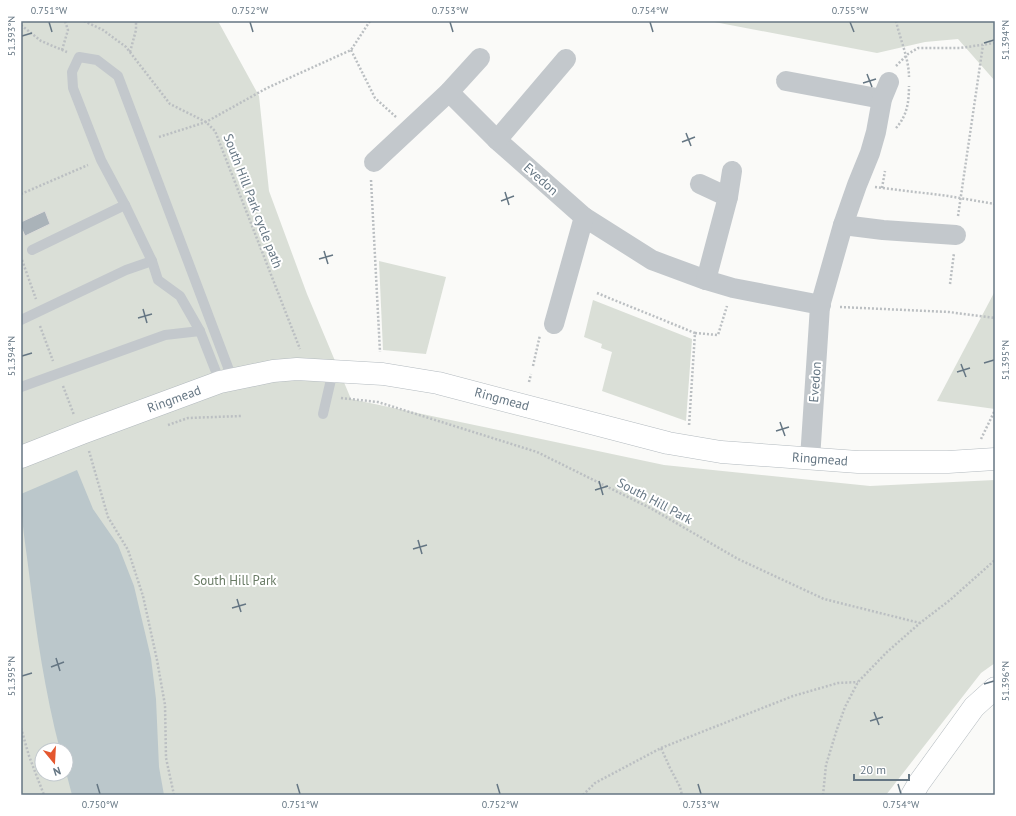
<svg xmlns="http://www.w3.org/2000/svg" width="1016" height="816" font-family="'PT Sans',sans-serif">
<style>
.green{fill:#dadfd7;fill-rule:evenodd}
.water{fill:#bbc7cb}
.building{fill:#aab3b9;stroke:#dcdcda}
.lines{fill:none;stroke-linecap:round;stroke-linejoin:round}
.secondary-casing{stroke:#b3babf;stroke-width:23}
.path{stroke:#bbbfc2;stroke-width:2.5;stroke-dasharray:2 2;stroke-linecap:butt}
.lane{stroke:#c3c8cc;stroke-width:10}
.street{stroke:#c3c8cc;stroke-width:20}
.secondary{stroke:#fff;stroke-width:22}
.ticks{fill:none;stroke:#657683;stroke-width:1.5}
.labels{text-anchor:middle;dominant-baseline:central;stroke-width:4;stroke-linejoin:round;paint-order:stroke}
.street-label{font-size:13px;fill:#657683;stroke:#fff}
.park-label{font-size:13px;fill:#687a64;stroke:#fff}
.neatline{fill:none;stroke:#657683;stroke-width:1.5}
.ticks-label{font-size:10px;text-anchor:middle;fill:#657683}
</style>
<rect width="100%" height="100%" fill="#fafaf8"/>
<g class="green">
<path d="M 21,21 L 218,21 L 259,96 L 269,191 L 307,294 L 351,399 L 664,465 L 870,486 L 995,480 L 995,663 L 981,673 L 886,795 L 21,795 ZM 42,750 L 66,750 L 66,774 L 42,774 Z"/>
<polygon points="709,21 995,21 995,81 958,39 925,42 877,53"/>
<polygon points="379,261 446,277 426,354 383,350"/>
<polygon points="995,291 995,409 937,401"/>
<polygon points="593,300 692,339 686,421 602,391 612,352 601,348 602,344 584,337"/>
</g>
<path class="water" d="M 77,470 L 93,509 L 118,545 L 134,586 L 151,658 L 156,699 L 159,767 L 164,795 L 72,795 L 66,772 L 66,750 L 60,750 C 45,692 36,632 29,573 C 26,547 21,521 21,494 Z"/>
<polygon class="building" points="45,211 50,224 25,236 21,227 21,222"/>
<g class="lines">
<defs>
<g id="secondary">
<polyline points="21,457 82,433 220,382 273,371 297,369 383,374 438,383 668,443 721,452 858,462 948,462 995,459"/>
<polyline points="912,795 919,783 974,707 995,688"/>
</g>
</defs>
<use href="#secondary" class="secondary-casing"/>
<g class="path">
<polyline points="84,21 103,30 126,47 170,104 206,122 215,131 300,349"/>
<path d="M 896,21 C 900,39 909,59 909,77"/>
<polyline points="21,25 41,41 67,52"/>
<polyline points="62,50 68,30 65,21"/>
<polyline points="351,50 375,98 396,117"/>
<polyline points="130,52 136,30 136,21"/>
<polyline points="896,66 908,54 918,48 960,48 995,43"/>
<path d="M 896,128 C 907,116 909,102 909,86"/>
<polyline points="159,137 206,122 267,88 351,50 370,21"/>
<polyline points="371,180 380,352"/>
<polyline points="875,187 948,196 995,204"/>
<polyline points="882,188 885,171"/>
<polyline points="21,194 88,165"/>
<polyline points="958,216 983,45"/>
<polyline points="22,260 36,299"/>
<polyline points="950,284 954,253"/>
<polyline points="597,293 695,333 689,426"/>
<polyline points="840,307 949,312 995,318"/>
<polyline points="40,326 53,361"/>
<polyline points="695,333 718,335 727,306"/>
<polyline points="533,366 540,335"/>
<polyline points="529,382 531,374"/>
<polyline points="63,386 74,415"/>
<polyline points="341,398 378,402 537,452 652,509 738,559 824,599 920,623"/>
<polyline points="168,425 188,418 241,416"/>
<polyline points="981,439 995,410"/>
<polyline points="89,451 108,517 128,550 143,596 157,660 165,705 166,758 174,795"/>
<polyline points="21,728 29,756 44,795"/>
<polyline points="661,748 793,696 838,683 858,682"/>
<polyline points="583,795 595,783 661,748 670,768 680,787 682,795"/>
<polyline points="823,795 826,765 837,729 845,707 858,682 887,652 920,623 950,600 995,560"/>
</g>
<g class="lane">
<polyline points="32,250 125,205"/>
<polyline points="21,320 126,270 152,261"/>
<polyline points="220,382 200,331 180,296 158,280 152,261 125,205 101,160 73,88 72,72 79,57 97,60 118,76 232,378"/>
<polyline points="21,387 165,335 200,331"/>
<polyline points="323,414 333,371"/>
</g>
<g class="street">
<polyline points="786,81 882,99"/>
<polyline points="449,92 497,140 584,217 652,260 706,280 733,288 821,305"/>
<polyline points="497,140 566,59"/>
<polyline points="374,162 449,92 480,58"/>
<polyline points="700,184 728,197"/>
<polyline points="843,225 883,230 956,235"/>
<polyline points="706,280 728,197 732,171"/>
<polyline points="554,324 584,217"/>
<polyline points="810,459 820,306 843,225 857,185 870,153 876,132 882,99 889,82"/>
</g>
<use href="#secondary" class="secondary"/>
</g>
<path class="ticks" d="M 49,22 L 52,32M 250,22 L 253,32M 450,22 L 453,32M 650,22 L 653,32M 850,22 L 854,32M 22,36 L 32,33M 984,43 L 994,40M 867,74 L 872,87M 863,83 L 876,79M 686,133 L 691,146M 682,142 L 695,137M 505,192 L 509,205M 501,201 L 514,196M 324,251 L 328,264M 319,259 L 333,255M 143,309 L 147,323M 138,318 L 152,314M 22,356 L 32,353M 984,363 L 994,360M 961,364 L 966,377M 957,372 L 970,368M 780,422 L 785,436M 776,431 L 789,427M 599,481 L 603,495M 595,490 L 608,486M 418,540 L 422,554M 413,549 L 427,545M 237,599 L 241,612M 232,608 L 246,604M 56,658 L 60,671M 51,667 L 64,662M 22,676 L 32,673M 984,684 L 994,681M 874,712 L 879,725M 870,721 L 883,717M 97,784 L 100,794M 297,784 L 300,794M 497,784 L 500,794M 698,784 L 701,794M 898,784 L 901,794"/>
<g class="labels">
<g class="street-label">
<text transform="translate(541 179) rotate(42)">Evedon</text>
<text transform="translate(253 201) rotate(69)">South Hill Park cycle path</text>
<text transform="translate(815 382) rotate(-86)">Evedon</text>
<text transform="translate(174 399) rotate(-20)">Ringmead</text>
<text transform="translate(502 399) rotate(15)">Ringmead</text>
<text transform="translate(820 459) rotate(4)">Ringmead</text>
<text transform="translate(655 501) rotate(28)">South Hill Park</text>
</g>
<g class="park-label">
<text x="235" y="580">South Hill Park</text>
</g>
</g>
<rect width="1016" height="816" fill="none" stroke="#ffffff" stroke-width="44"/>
<g transform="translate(54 762) rotate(162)"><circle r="19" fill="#ffffff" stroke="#c1c8cd"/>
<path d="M0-3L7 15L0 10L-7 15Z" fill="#e4572e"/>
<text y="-6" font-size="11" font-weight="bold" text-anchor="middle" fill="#657683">N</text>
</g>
<path d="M854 774v6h55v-6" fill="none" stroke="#657683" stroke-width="2"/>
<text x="860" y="774" font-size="12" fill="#657683" stroke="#ffffff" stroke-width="3" paint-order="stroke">20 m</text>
<rect x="22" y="22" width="972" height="772" class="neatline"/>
<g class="ticks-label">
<text x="49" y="14">0.751°W</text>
<text x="250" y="14">0.752°W</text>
<text x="450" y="14">0.753°W</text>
<text x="650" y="14">0.754°W</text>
<text x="850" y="14">0.755°W</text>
<text transform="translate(11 36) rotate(-90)" y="4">51.393°N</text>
<text transform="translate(1005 40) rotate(-90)" y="4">51.394°N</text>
<text transform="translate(11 356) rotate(-90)" y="4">51.394°N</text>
<text transform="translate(1005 360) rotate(-90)" y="4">51.395°N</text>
<text transform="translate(11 676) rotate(-90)" y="4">51.395°N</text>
<text transform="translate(1005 681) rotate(-90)" y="4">51.396°N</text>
<text x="100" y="808">0.750°W</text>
<text x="300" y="808">0.751°W</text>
<text x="500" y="808">0.752°W</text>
<text x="701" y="808">0.753°W</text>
<text x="901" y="808">0.754°W</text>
</g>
</svg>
